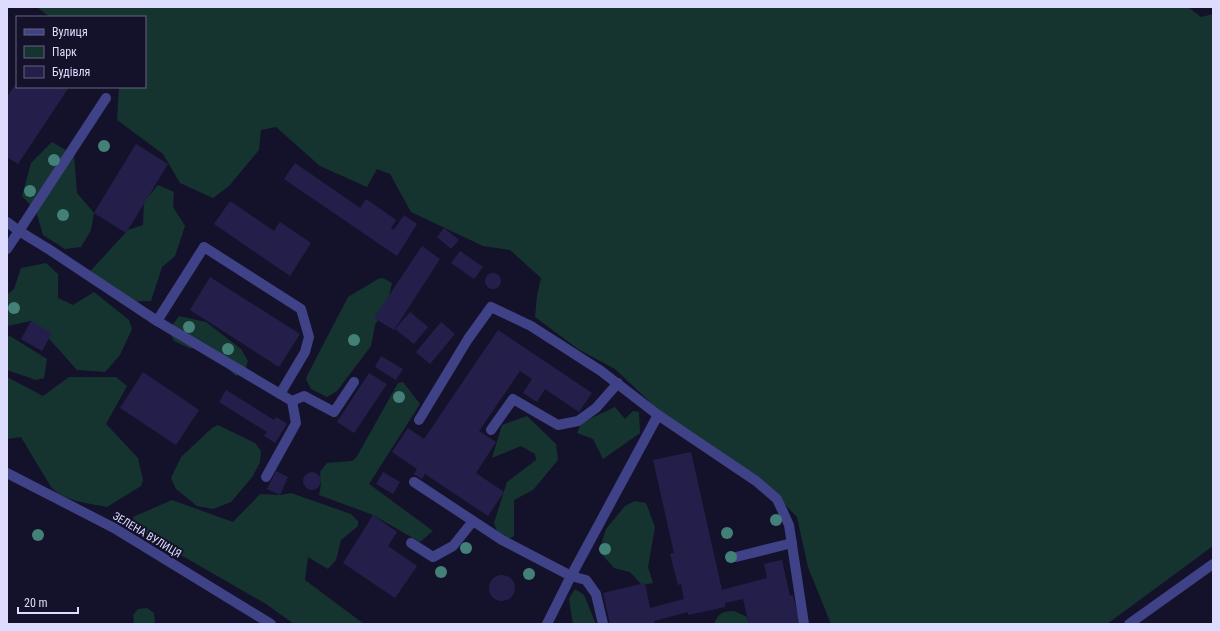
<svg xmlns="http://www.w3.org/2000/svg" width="1220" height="631" font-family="'Roboto Condensed',sans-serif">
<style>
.green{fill:#153430}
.building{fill:#241f4a}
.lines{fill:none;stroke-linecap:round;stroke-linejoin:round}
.service{stroke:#3f4287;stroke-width:10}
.minor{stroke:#3f4287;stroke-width:10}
.tree{fill:#438178}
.labels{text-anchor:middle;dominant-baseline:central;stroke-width:4;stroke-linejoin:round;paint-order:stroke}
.street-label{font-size:11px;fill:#dedcfe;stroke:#14122a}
</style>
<rect width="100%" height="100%" fill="#14122a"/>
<g class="green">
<polygon points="37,7 1188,7 1201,17 1213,14 1213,546 1107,624 831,624 808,567 797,517 762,481 670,421 615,369 578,349 535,317 537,296 541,278 510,250 483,246 411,212 390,174 377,169 367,187 320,166 276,127 261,130 259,150 229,186 213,198 180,183 163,154 117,120 119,87 145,87 145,17 50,17"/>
<polygon points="52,142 74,155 77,193 94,213 91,230 81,247 65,249 43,235 36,211 22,196 31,163"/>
<polygon points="158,185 174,192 173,207 185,226 175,256 162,267 151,301 121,302 85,277 128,230 143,225 144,202"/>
<polygon points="46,263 58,274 58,298 73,305 94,292 129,320 132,329 120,355 105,372 77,370 36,324 31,321 7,326 7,295 14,289 21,268"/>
<polygon points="383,278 392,283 387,304 375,325 371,346 337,391 327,397 311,389 306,379 308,374 348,297 378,279"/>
<polygon points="179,316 206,322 241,349 248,361 245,371 236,376 207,349 189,348 174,341 169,330"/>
<polygon points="10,336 47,359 44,378 36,380 7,370 7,337"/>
<path d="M 7,377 L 43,396 L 69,377 L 116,377 L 127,386 L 106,424 L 138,458 L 143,480 L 141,486 L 107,507 C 88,503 65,502 51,487 L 21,437 L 7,439 Z"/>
<polygon points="403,382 420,404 369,484 433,531 420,542 373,515 319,495 321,484 320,472 327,463 352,461 356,458 398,383"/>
<polygon points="615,407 625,419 633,411 639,412 640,433 603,459 593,439 577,433 581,423"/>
<polygon points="527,416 556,444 558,460 533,490 514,500 514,536 502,543 494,523 507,482 536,460 535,454 521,446 492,458 502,425"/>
<polygon points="218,425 255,443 261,451 260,462 253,476 231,502 213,509 197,506 176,489 171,478 181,457 212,428"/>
<polygon points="291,493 351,514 358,521 358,526 341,540 336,560 328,569 308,557 305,580 364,624 294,624 266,604 134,528 133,517 172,500 233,522 260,494 280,495"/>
<polygon points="635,501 646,503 655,527 648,567 653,583 642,585 630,572 614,568 599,551 606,529 625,506"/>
<polygon points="575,589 584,595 596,624 573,624 569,599"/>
<polygon points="147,608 154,613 155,621 153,624 134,624 133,615 138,609"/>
<path d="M 734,611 L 747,617 L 749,624 L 714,624 C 720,612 721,612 734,611 Z"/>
</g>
<g class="building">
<polygon points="17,82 17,87 69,87 18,164 7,157 7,97"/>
<polygon points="136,144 168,164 126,233 94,213"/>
<polygon points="295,163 360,208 366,199 396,220 391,228 394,230 404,215 417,224 397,256 284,179"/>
<polygon points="230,201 274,231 280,222 311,243 290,276 214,224"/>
<polygon points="444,228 459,240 451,249 437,237"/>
<polygon points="422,246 440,259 394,330 374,318"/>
<polygon points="460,251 483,267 474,279 451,263"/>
<circle cx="493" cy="281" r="8"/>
<polygon points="210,277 300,334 279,367 190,310"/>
<polygon points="410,312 428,327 414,344 395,329"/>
<polygon points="31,321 52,333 42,351 21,339"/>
<polygon points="441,322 455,334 430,364 416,352"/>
<polygon points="498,330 592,393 579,412 545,389 537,402 523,393 532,379 520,371 479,431 496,442 476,473 504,492 488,516 425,474 422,479 414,474 417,469 392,452 408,428 424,439"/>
<polygon points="381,356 403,369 396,380 375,367"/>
<polygon points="143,372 199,410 176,445 120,408"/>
<polygon points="369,373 387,384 354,433 337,422"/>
<polygon points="226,390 274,420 276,417 287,424 275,443 264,436 267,432 219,402"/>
<polygon points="691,452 722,590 767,578 764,564 782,560 790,596 793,595 800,624 749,624 743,599 725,603 725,607 688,615 688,612 654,621 655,624 610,624 603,593 645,583 650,608 684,599 681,584 678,585 670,554 674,553 653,460"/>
<polygon points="276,471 288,477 280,495 267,489"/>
<circle cx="312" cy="481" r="9"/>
<polygon points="383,472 400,482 393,494 376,484"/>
<polygon points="373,515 397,532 388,546 417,566 395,598 343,563"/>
<circle cx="502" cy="588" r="13"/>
</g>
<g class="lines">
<g class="service">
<polyline points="106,98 19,231 50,250 157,321 204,247 301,309 309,337 305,352 280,394"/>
<polyline points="7,222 19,231 7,249"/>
<polyline points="157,321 292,401 304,396 334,412 354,382"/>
<polyline points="658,415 756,481 777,499 789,525 804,624"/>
<polyline points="419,420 468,339 491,307 531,326 601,371 658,415 571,576 547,624"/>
<polyline points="491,430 513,399 558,425 578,421 596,408 618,383"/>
<polyline points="266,477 296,423 292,401"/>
<polyline points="414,482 502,540 571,576 586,580 596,594 603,624"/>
<polyline points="411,543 433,557 453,546 473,521"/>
<polyline points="736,557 792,543"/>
</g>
<g class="minor">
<polyline points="7,473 114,528 271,624"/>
<polyline points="1129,624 1213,564"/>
</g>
</g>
<g class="tree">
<circle cx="104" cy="146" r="6"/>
<circle cx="54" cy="160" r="6"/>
<circle cx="30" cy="191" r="6"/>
<circle cx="63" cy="215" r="6"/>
<circle cx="14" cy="308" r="6"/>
<circle cx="189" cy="327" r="6"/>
<circle cx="354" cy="340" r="6"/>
<circle cx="228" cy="349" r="6"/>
<circle cx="399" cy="397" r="6"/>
<circle cx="776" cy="520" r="6"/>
<circle cx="727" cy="533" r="6"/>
<circle cx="38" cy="535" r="6"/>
<circle cx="466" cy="548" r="6"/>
<circle cx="605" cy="549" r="6"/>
<circle cx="731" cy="557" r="6"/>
<circle cx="441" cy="572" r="6"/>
<circle cx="529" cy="574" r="6"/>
</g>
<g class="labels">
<g class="street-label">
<text transform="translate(147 535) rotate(31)">ЗЕЛЕНА ВУЛИЦЯ</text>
</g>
</g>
<rect width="1220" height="631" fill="none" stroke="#dedcfe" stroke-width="16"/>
<rect x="16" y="16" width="130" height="72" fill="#14122a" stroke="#65637f"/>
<rect x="24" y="29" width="20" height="6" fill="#3f4287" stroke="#65637f"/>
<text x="52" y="36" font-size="12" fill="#dedcfe">Вулиця</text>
<rect x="24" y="46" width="20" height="12" fill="#153430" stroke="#65637f"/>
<text x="52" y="56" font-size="12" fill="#dedcfe">Парк</text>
<rect x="24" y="66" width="20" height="12" fill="#241f4a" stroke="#65637f"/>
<text x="52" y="76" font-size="12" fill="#dedcfe">Будівля</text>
<path d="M18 607v6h60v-6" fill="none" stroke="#dedcfe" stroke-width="2"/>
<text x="24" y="607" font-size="12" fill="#dedcfe" stroke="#14122a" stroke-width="3" paint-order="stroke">20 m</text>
</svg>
